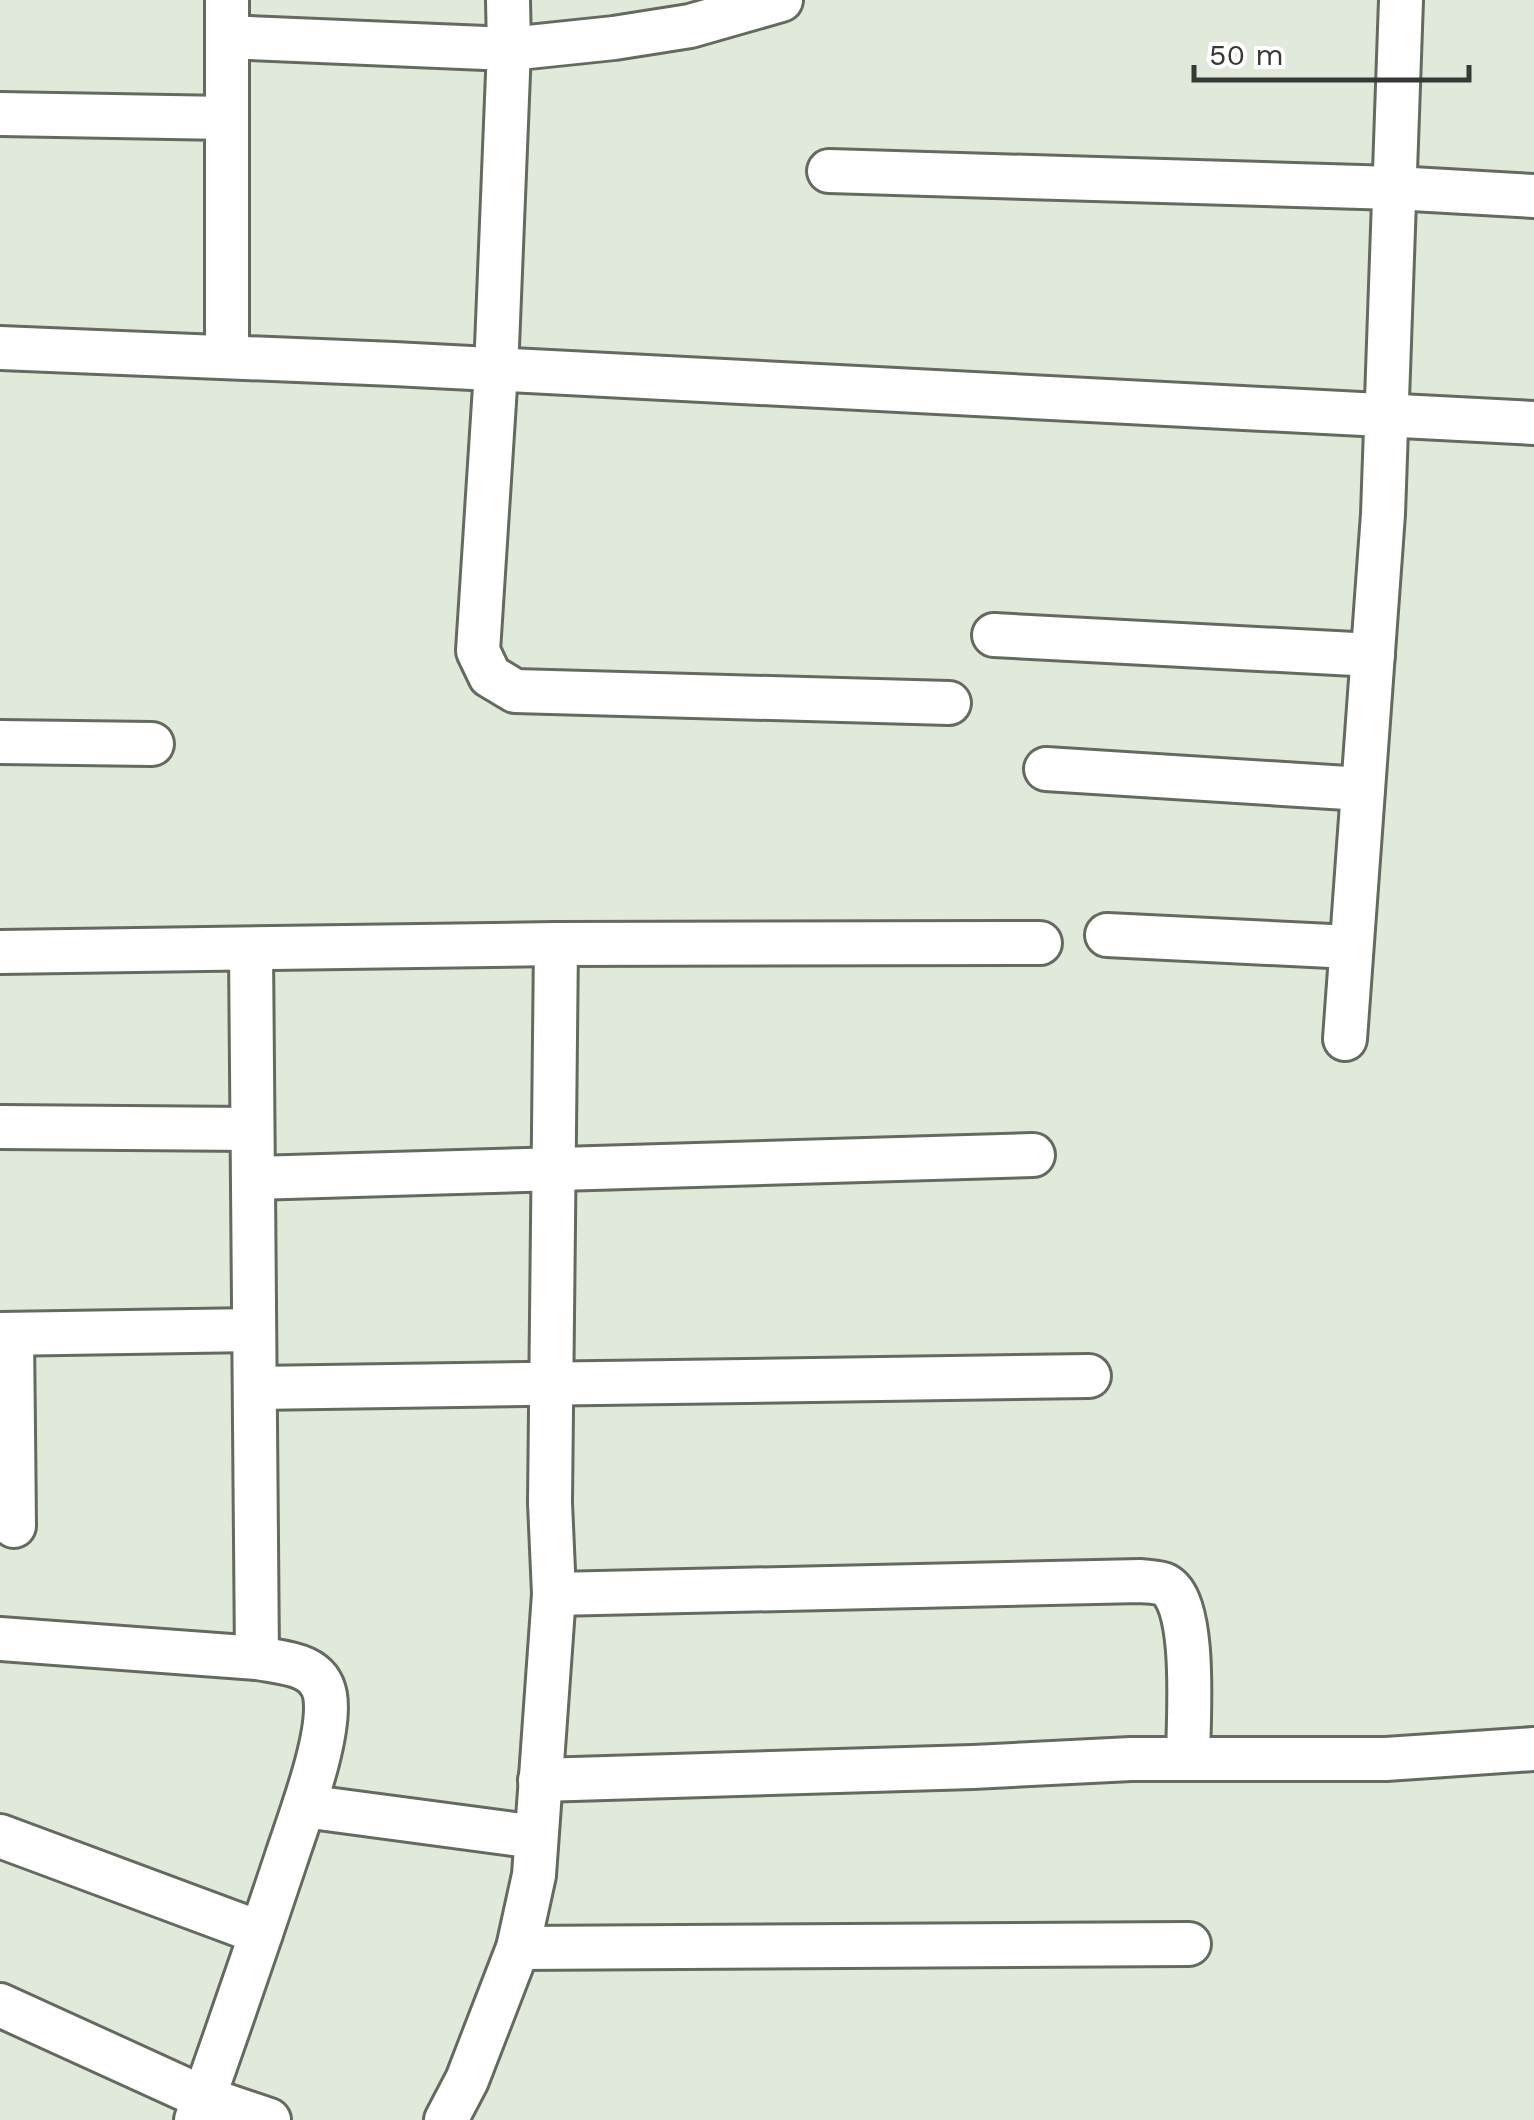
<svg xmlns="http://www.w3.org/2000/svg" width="1534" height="2120" font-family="'Work Sans',sans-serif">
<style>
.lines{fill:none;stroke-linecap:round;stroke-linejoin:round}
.minor-casing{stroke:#636a5e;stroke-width:48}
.minor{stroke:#fff;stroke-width:42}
</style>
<rect width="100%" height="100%" fill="#e1e9da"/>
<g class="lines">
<defs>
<g id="minor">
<polyline points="227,0 227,118"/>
<polyline points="508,0 509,49 496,371 478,651 490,676 515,691 949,703"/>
<polyline points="227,37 509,49 614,38 690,26 781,0"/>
<polyline points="0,114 227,118 227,356"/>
<polyline points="829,171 1394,188 1534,196"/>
<polyline points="0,348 394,364 1534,423"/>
<polyline points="994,635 1373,655"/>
<polyline points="0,742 152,744"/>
<polyline points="1046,769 1363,789"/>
<polyline points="1107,935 1351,947"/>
<polyline points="0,952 556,944 1040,943"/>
<polyline points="1345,1039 1383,514 1401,0"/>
<polyline points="0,1127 252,1129"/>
<polyline points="253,1178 1033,1155"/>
<polyline points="0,1334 254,1330"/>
<polyline points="12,1334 14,1526"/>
<polyline points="255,1388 1089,1376"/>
<path d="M 554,1594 L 1141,1581 C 1148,1582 1159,1582 1165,1585 C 1198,1602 1188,1724 1188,1759"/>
<polyline points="0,1639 257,1658 251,950"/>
<polyline points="540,1780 973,1767 1131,1759 1386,1759 1534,1749"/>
<polyline points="304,1806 536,1837"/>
<polyline points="0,1836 261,1933"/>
<polyline points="518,1948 1189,1944"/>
<polyline points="0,2005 204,2098 269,2120"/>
<path d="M 196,2120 C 227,2033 257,1946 286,1859 C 299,1819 332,1735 325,1695 C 319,1663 283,1663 257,1658"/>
<polyline points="446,2120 467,2080 518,1948 534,1875 554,1594 550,1503 556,944"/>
</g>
</defs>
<use href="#minor" class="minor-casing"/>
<use href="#minor" class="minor"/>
</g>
<path d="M1194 65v15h275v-15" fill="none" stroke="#373a34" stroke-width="5"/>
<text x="1209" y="65" font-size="30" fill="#373a34" stroke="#ffffff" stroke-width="8" paint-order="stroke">50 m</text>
</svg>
